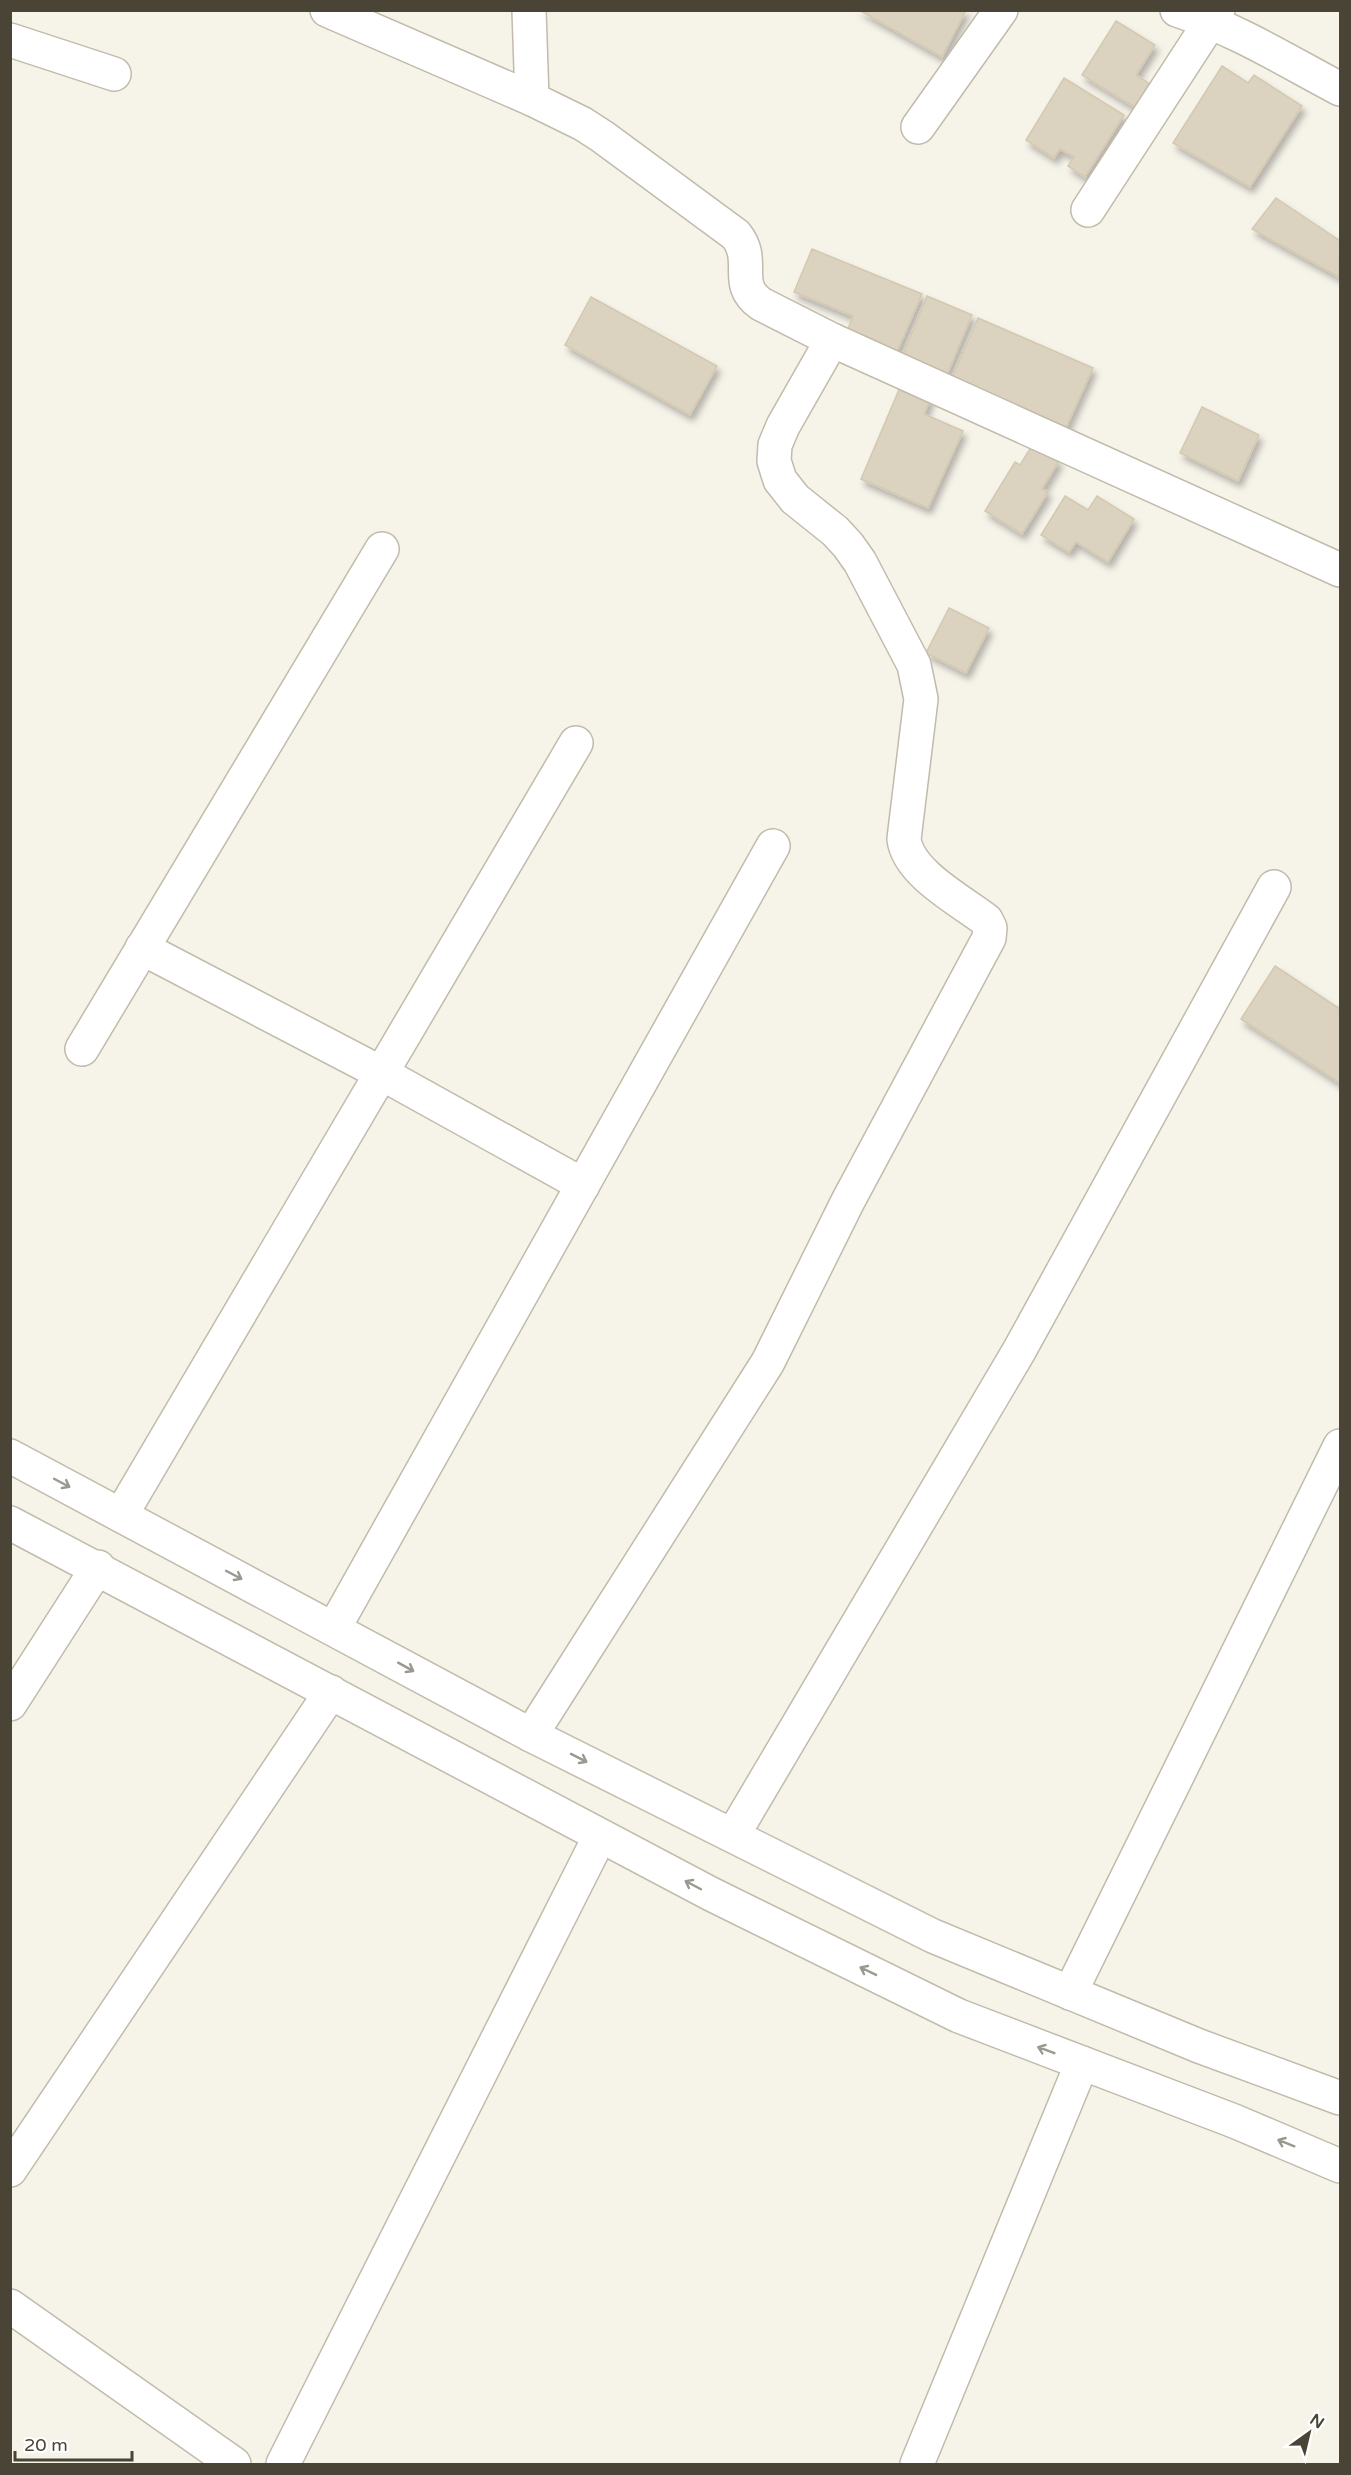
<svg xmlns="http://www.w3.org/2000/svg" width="1351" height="2475" font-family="'Varela Round',sans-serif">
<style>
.building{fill:#dbd2c0;stroke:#d4c8b0;stroke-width:1.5;filter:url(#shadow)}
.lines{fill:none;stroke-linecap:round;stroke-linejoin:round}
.minor-casing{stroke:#c2bbab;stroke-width:36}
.minor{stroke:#fff;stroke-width:33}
.oneway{stroke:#9b9890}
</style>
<defs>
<filter id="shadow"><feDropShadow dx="3.5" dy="6" stdDeviation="3" flood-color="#0004"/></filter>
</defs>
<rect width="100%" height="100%" fill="#f6f3e9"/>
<g class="building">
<polygon points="859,10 966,10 942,57"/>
<polygon points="1116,21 1155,45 1136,75 1150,84 1136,108 1082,75"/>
<polygon points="1222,66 1248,83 1254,75 1302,106 1250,187 1173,143"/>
<polygon points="1064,78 1124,115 1085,177 1068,166 1074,157 1060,149 1054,158 1026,140"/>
<polygon points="1276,198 1340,241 1339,277 1252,229"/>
<polygon points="812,249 922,294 896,354 846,334 853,316 794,292"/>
<polygon points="927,296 972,315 946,377 901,359"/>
<polygon points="591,297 717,366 690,415 565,345"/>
<polygon points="978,318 1093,368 1065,430 951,380"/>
<polygon points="901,385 931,398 924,414 963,431 928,508 861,479"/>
<polygon points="1202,407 1259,435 1238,481 1180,453"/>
<polygon points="1033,444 1059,461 1042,489 1048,492 1022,534 985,511 1015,462 1020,465"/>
<polygon points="1065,496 1088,510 1097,496 1134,519 1108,562 1076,542 1069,552 1041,535"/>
<polygon points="949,608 989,628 966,673 926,653"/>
<polygon points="1275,966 1340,1009 1340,1083 1241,1019"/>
</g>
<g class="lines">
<defs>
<g id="minor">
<path d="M 327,10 L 532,99 L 583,124 L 603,137 L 736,235 C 757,261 732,284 761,304 L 832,340 L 1340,570"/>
<polyline points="529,10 532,99"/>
<path d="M 1177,10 C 1238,30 1285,60 1340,89"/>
<polyline points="10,40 114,74"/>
<polyline points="918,127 1001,10"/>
<polyline points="1088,210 1218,10"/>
<polyline points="142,948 381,1073 583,1185"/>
<polyline points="82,1049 382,549"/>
<polyline points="10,1456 531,1735 933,1936 1199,2046 1340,2098"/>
<polyline points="121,1515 576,743"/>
<polyline points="10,1523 711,1894 959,2016 1234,2121 1340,2166"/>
<polyline points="334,1628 773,846"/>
<polyline points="10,1704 98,1567"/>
<path d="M 531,1735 L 768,1362 L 848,1201 L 989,938 L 990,928 L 986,920 C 960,900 908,873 904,839 L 921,699 L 914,665 L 860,562 L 848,545 L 835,531 L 795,499 L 780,480 L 774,461 L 775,445 L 783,426 L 832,340"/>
<polyline points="733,1835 1019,1351 1274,887"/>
<polyline points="1070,1993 1340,1446"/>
<polyline points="10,2170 331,1692"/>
<polyline points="10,2306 234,2464"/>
<polyline points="283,2464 600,1836"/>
<polyline points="917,2464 1082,2063"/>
</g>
</defs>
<use href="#minor" class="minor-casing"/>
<use href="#minor" class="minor"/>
</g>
<defs><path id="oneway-shaft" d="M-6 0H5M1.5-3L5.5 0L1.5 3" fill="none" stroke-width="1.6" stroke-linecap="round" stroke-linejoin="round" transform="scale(1.5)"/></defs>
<g class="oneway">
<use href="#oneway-shaft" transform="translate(62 1483) rotate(28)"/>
<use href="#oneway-shaft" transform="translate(234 1575) rotate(28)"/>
<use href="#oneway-shaft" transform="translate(406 1667) rotate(29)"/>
<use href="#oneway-shaft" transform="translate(579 1758) rotate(27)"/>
<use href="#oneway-shaft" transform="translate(693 1885) rotate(-152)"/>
<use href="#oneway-shaft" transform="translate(868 1971) rotate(-154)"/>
<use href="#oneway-shaft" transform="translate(1046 2050) rotate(-159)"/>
<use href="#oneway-shaft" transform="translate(1286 2143) rotate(-158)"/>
</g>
<rect width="1351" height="2475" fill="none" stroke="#4a4436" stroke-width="24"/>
<g transform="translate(1309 2433) rotate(34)" stroke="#ffffff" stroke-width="4.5" paint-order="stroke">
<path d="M0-4.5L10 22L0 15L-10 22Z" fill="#4a4436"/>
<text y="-9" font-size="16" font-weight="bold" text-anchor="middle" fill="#4a4436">N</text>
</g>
<path d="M15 2451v9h117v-9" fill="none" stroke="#4a4436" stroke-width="3"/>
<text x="24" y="2451" font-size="18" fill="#4a4436" stroke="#ffffff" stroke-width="4.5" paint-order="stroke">20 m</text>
</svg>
